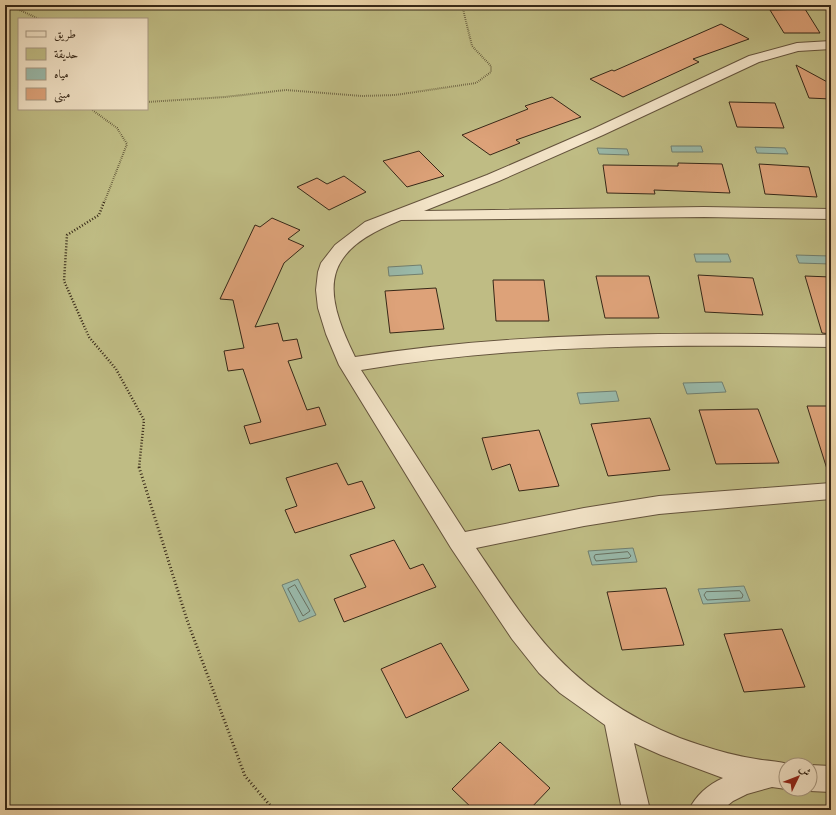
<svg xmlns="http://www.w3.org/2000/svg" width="836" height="815" font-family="Alegreya,Amiri,serif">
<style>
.green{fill:#bfbc84;stroke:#7a724e;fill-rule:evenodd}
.water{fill:#99b9aa;stroke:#717f6f}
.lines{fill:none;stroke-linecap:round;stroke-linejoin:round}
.shore{stroke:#687060;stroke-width:1}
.building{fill:#dda279;stroke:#362717}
.street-casing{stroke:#64533c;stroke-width:2}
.path-far2{stroke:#362717;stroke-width:2;stroke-dasharray:0.5 1.5;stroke-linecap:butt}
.path-far1{stroke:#362717;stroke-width:2.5;stroke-dasharray:1 2;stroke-linecap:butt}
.path{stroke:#362717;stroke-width:3;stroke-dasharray:1 2.5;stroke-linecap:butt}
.street{fill:#f3e4c8;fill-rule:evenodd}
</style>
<rect width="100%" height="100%" fill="#edd6ab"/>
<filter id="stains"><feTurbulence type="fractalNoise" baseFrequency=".005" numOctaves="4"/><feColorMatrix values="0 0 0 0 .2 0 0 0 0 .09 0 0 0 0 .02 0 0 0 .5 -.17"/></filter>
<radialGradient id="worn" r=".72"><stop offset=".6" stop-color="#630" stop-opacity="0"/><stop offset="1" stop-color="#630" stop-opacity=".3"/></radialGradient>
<path class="green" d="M 5,5 L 831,5 L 831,810 L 5,810 ZM 19,19 L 147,19 L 147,109 L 19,109 ZM 786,765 L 810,765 L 810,789 L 786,789 Z"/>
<g class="water">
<polygon points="671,146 701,146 703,152 672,152"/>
<polygon points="755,147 785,148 788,154 757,153"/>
<polygon points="597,148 627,149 629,155 599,154"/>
<polygon points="694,254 728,254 731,262 696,262"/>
<polygon points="796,255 830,256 831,264 799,263"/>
<polygon points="421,265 423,274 389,276 388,267"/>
<polygon points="722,382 726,392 687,394 683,383"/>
<polygon points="616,391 619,401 580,404 577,393"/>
<polygon points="633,548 637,562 592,565 588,551"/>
<polygon points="298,579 316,615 299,622 282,585"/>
<polygon points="744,586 750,601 703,604 698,589"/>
</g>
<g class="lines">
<g class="shore">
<polygon points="628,552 631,556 629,558 596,561 594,557 595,555"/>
<polygon points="295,585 310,611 303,616 288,589"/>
<polygon points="740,591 743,595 742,598 707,600 704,595 706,592"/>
</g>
</g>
<g class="building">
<polygon points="805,9 820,33 784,33 770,10"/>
<polygon points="721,24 749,39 693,59 699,62 623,97 590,79 612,70 614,71"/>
<polygon points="796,65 831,84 831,99 809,98"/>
<polygon points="552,97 581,117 516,140 520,143 490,155 462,135 528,109 525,106"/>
<polygon points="729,102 775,103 784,128 737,127"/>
<polygon points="419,151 444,176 407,187 383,161"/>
<polygon points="678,163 722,164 730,193 654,190 655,194 607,193 603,165 678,166"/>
<polygon points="759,164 809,167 817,197 765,194"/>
<polygon points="344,176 366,192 329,210 297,187 317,178 327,184"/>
<polygon points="272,218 300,230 288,239 304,246 284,263 255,327 278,323 283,341 297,339 302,358 288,361 307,410 319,407 326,425 250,444 244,426 261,422 243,369 228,371 224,351 244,348 233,300 220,299 255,225 260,227"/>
<polygon points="698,275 753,278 763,315 705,312"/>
<polygon points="596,276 649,276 659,318 605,318"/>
<polygon points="805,276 831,277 831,334 822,333"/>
<polygon points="493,280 544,280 549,321 496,321"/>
<polygon points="436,288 444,329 390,333 385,291"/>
<polygon points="807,406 831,406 831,468 827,469"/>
<polygon points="758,409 779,463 716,464 699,410"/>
<polygon points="650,418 670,470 608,476 591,424"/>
<polygon points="539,430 559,486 519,491 510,464 492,470 482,438"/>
<polygon points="337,463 348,485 362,481 375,508 295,533 285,510 297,506 286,478"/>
<polygon points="394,540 410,569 423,564 436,587 344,622 334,599 366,587 350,555"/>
<polygon points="666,588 684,645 622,650 607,592"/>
<polygon points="782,629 805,687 744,692 724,634"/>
<polygon points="441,643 469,690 406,718 381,669"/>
<polygon points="500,742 550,788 529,810 474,810 452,789"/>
</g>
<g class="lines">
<defs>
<g id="street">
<path d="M 831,41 L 831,49 L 798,51 L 759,62 L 603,135 L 499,181 L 424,211 L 704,207 L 831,209 L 831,219 L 704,217 L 401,220 C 323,251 320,286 355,357 C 512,332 673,332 831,335 L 831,347 C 675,344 516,344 361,370 L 465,532 L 584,508 L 659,496 L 831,483 L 831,499 L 659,514 L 584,526 L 476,548 C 501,585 526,624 557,657 C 594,696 648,729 700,745 C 718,751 737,756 756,759 C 767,761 780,761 791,765 L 786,765 L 786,789 L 772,787 L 747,794 L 733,801 L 722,810 L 689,810 C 696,795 708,785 723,778 L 661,755 L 634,743 L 650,810 L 622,810 L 605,725 L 560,693 L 539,673 L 512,639 L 451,548 L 339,365 L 326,334 L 318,308 L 316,290 L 318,272 L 321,263 L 335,245 L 365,222 L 487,175 L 593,129 L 749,56 L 797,43 Z"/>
<polygon points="810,765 831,766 831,792 810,791 805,789 810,789"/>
</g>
</defs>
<use href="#street" class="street-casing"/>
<g class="path-far2">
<polyline points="9,5 39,19"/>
<polyline points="147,102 225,97 286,90 362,96 395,95 476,83 491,72 491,66 472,46 462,5"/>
<polyline points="91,109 117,128 127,144 104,203"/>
</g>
<polyline class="path-far1" points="104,202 99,215 67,235 64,281 89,337 116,369 144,420 139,468"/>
<polyline class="path" points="139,467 187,620 245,776 274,810"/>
<use href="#street" class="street"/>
</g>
<rect width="836" height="815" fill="none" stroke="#edd6ab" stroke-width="20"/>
<rect x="6" y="6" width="824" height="803" fill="none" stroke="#362717" stroke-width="2"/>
<rect x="10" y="10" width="816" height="795" fill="none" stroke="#362717"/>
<rect x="18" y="18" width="130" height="92" fill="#f3e4c8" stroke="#a79881"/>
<rect x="26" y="31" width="20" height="6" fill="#f3e4c8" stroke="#a79881"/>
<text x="54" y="38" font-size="12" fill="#362717">طريق</text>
<rect x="26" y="48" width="20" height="12" fill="#bfbc84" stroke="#a79881"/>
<text x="54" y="58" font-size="12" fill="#362717">حديقة</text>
<rect x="26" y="68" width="20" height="12" fill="#99b9aa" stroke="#a79881"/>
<text x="54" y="78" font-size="12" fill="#362717">مياه</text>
<rect x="26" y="88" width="20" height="12" fill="#dda279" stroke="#a79881"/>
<text x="54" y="98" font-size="12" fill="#362717">مبنى</text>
<g transform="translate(798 777) rotate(47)"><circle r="19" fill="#f3e4c8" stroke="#a79881"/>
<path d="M0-3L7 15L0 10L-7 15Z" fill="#8f2418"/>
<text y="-6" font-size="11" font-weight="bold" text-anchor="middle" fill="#362717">ش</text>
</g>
<rect width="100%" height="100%" filter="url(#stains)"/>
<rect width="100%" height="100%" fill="url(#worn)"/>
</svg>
